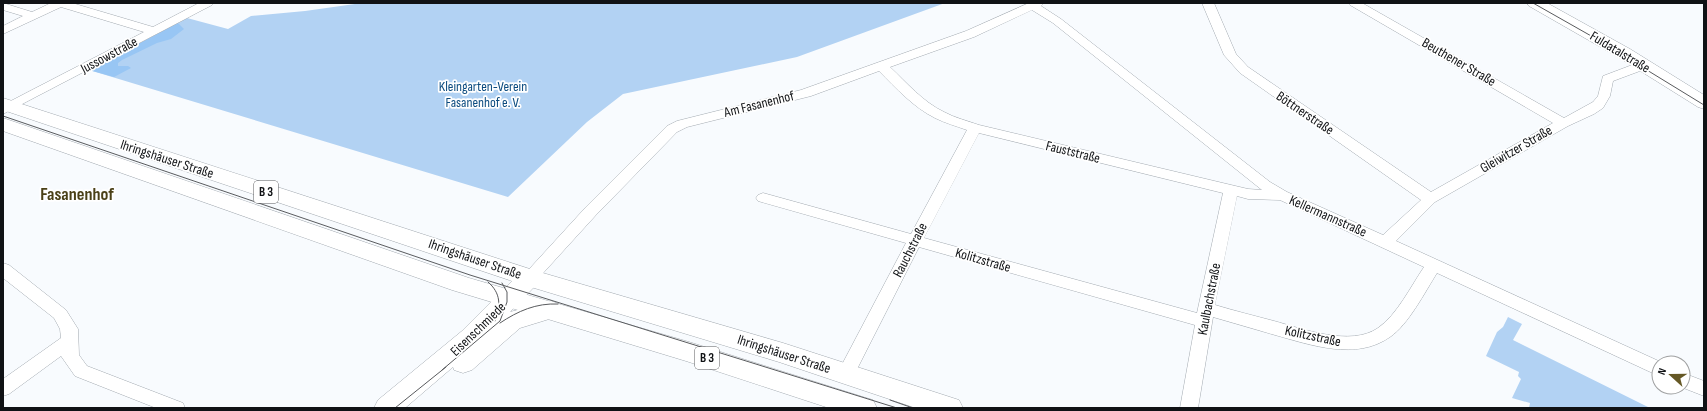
<svg xmlns="http://www.w3.org/2000/svg" width="1707" height="411" font-family="'Sofia Sans Condensed',sans-serif">
<style>
.green{fill:#b2d2f3}
.forest{fill:#98c6f4}
.lines{fill:none;stroke-linecap:round;stroke-linejoin:round}
.street-casing{stroke:#a3aab1;stroke-width:1}
.secondary-casing{stroke:#a3aab1;stroke-width:1}
.primary-casing{stroke:#a3aab1;stroke-width:1}
.street{fill:#fff;fill-rule:evenodd}
.secondary{fill:#fff;fill-rule:evenodd}
.primary{fill:#fff;fill-rule:evenodd}
.tram{stroke:#595b5e;stroke-width:1}
.labels{text-anchor:middle;dominant-baseline:central;stroke-width:3.5;stroke-linejoin:round;paint-order:stroke}
.shield{fill:#fff;stroke:#58595b;stroke-width:1}
.shield-label{font-size:13px;font-weight:bold;fill:#101215}
.street-label{font-size:14px;fill:#101215;stroke:#fff}
.park-label{font-size:14px;fill:#0b4b7f;stroke:#fff}
.district-label{font-size:18px;font-weight:bold;fill:#4a4017;stroke:#fff}
</style>
<rect width="100%" height="100%" fill="#f8fbfe"/>
<g class="green">
<polygon points="362,3 945,3 797,57 623,94 587,122 508,197 89,70 187,18 228,29 251,16 305,11"/>
<polygon points="1508,317 1522,324 1513,340 1650,408 1529,408 1530,403 1512,398 1521,379 1518,376 1519,372 1486,356 1497,332 1503,327"/>
</g>
<polygon class="forest" points="178,23 184,29 171,39 157,43 122,60 118,63 118,66 128,66 131,68 114,77 89,70"/>
<g class="lines">
<defs>
<g id="street">
<polygon points="3,3 32,12 51,3 72,3 153,27 199,3 214,3 212,5 3,114 3,105 144,32 61,7 3,34 3,26 23,16 3,10"/>
<path d="M 1029,3 L 1044,3 L 1041,6 L 1061,19 L 1270,182 L 1287,192 L 1383,235 L 1421,200 L 1240,73 L 1224,55 L 1202,3 L 1214,3 L 1236,54 L 1248,67 L 1431,192 L 1553,123 L 1350,5 L 1348,3 L 1362,3 L 1564,118 L 1593,102 L 1598,96 L 1603,76 L 1640,62 L 1648,62 L 1650,65 L 1648,68 L 1613,81 L 1610,96 L 1603,108 L 1594,114 L 1568,126 L 1435,202 L 1396,241 L 1663,363 L 1659,363 L 1659,376 L 1437,273 C 1425,292 1408,325 1390,337 C 1356,361 1311,345 1275,335 C 1254,329 1234,323 1213,317 L 1198,408 L 1180,408 L 1195,325 L 919,247 L 852,379 L 846,381 L 840,379 L 837,374 L 906,243 L 758,201 L 756,198 L 758,195 L 763,193 L 911,234 L 967,130 C 956,126 945,123 935,118 C 913,107 896,88 879,71 L 811,96 L 687,127 L 677,132 L 596,215 L 535,282 L 529,284 L 523,282 L 521,278 L 586,207 L 667,126 L 677,121 L 801,90 L 966,31 ZM 1032,10 L 1053,23 L 1262,190 L 1248,189 L 1231,185 L 979,125 C 968,121 955,118 944,112 C 923,102 907,83 890,67 L 974,37 ZM 979,133 L 1223,193 L 1197,313 L 924,238 ZM 1237,196 L 1248,199 L 1280,200 L 1424,267 C 1411,286 1397,315 1378,328 C 1351,347 1303,329 1274,321 C 1255,316 1235,311 1215,305 Z"/>
<polygon points="3,263 9,265 66,310 78,329 79,355 87,366 183,403 185,408 156,408 75,376 61,356 9,394 3,396 3,379 61,338 60,329 54,318 3,278"/>
<polygon points="1683,373 1704,381 1704,396 1681,387 1683,387"/>
</g>
<g id="secondary">
<polygon points="1527,3 1547,3 1630,49 1704,95 1704,109 1698,107 1618,57 1529,6"/>
<polygon points="529,270 537,272 540,278 537,284 510,312 551,301 559,304 563,310 559,316 520,328 472,370 463,373 454,370 453,367 405,408 374,408 378,400 462,331 521,272"/>
</g>
<g id="primary">
<polygon points="3,98 536,271 783,343 959,400 963,408 916,408 779,362 521,284 3,110"/>
<polygon points="3,118 469,278 689,342 863,397 873,400 877,408 829,408 686,361 452,290 3,131"/>
</g>
</defs>
<use href="#street" class="street-casing"/>
<use href="#secondary" class="secondary-casing"/>
<use href="#primary" class="primary-casing"/>
<use href="#street" class="street"/>
<use href="#secondary" class="secondary"/>
<use href="#primary" class="primary"/>
<g class="tram">
<polyline points="1533,3 1593,37 1704,105"/>
<polyline points="3,116 470,275 897,408"/>
<path d="M 488,282 C 501,293 501,306 495,321"/>
<path d="M 500,323 C 518,311 536,303 558,304"/>
<polyline points="442,370 500,321 507,302 507,292 502,283"/>
<polyline points="890,400 913,408"/>
<polyline points="395,408 446,367"/>
</g>
</g>
<g class="labels">
<g class="shield">
<rect x="254" y="181" width="24" height="22" rx="3"/>
<rect x="695" y="347" width="24" height="22" rx="3"/>
</g>
<g class="shield-label">
<text x="266" y="192">B 3</text>
<text x="707" y="358">B 3</text>
</g>
<g class="street-label">
<text transform="translate(1620 52) rotate(31)">Fuldatalstraße</text>
<text transform="translate(109 55) rotate(-28)">Jussowstraße</text>
<text transform="translate(1459 62) rotate(30)">Beuthener Straße</text>
<text transform="translate(759 104) rotate(-14)">Am Fasanenhof</text>
<text transform="translate(1305 113) rotate(34)">Böttnerstraße</text>
<text transform="translate(1516 149) rotate(-30)">Gleiwitzer Straße</text>
<text transform="translate(1073 152) rotate(14)">Fauststraße</text>
<text transform="translate(167 159) rotate(18)">Ihringshäuser Straße</text>
<text transform="translate(1328 216) rotate(24)">Kellermannstraße</text>
<text transform="translate(910 250) rotate(-63)">Rauchstraße</text>
<text transform="translate(475 259) rotate(19)">Ihringshäuser Straße</text>
<text transform="translate(983 260) rotate(16)">Kolitzstraße</text>
<text transform="translate(1209 299) rotate(-79)">Kaulbachstraße</text>
<text transform="translate(478 329) rotate(-44)">Eisenschmiede</text>
<text transform="translate(1313 336) rotate(12)">Kolitzstraße</text>
<text transform="translate(784 354) rotate(18)">Ihringshäuser Straße</text>
</g>
<g class="park-label">
<text x="483" y="86">Kleingarten-Verein<tspan x="483" dy="16">Fasanenhof e. V.</tspan></text>
</g>
<g class="district-label">
<text x="77" y="194">Fasanenhof</text>
</g>
</g>
<rect width="1707" height="411" fill="none" stroke="#101215" stroke-width="8"/>
<g transform="translate(1671 375) rotate(291)"><circle r="19" fill="#ffffff" stroke="#9fa0a1"/>
<path d="M0-3L7 15L0 10L-7 15Z" fill="#655825"/>
<text y="-6" font-size="11" font-weight="bold" text-anchor="middle" fill="#101215">N</text>
</g>
</svg>
